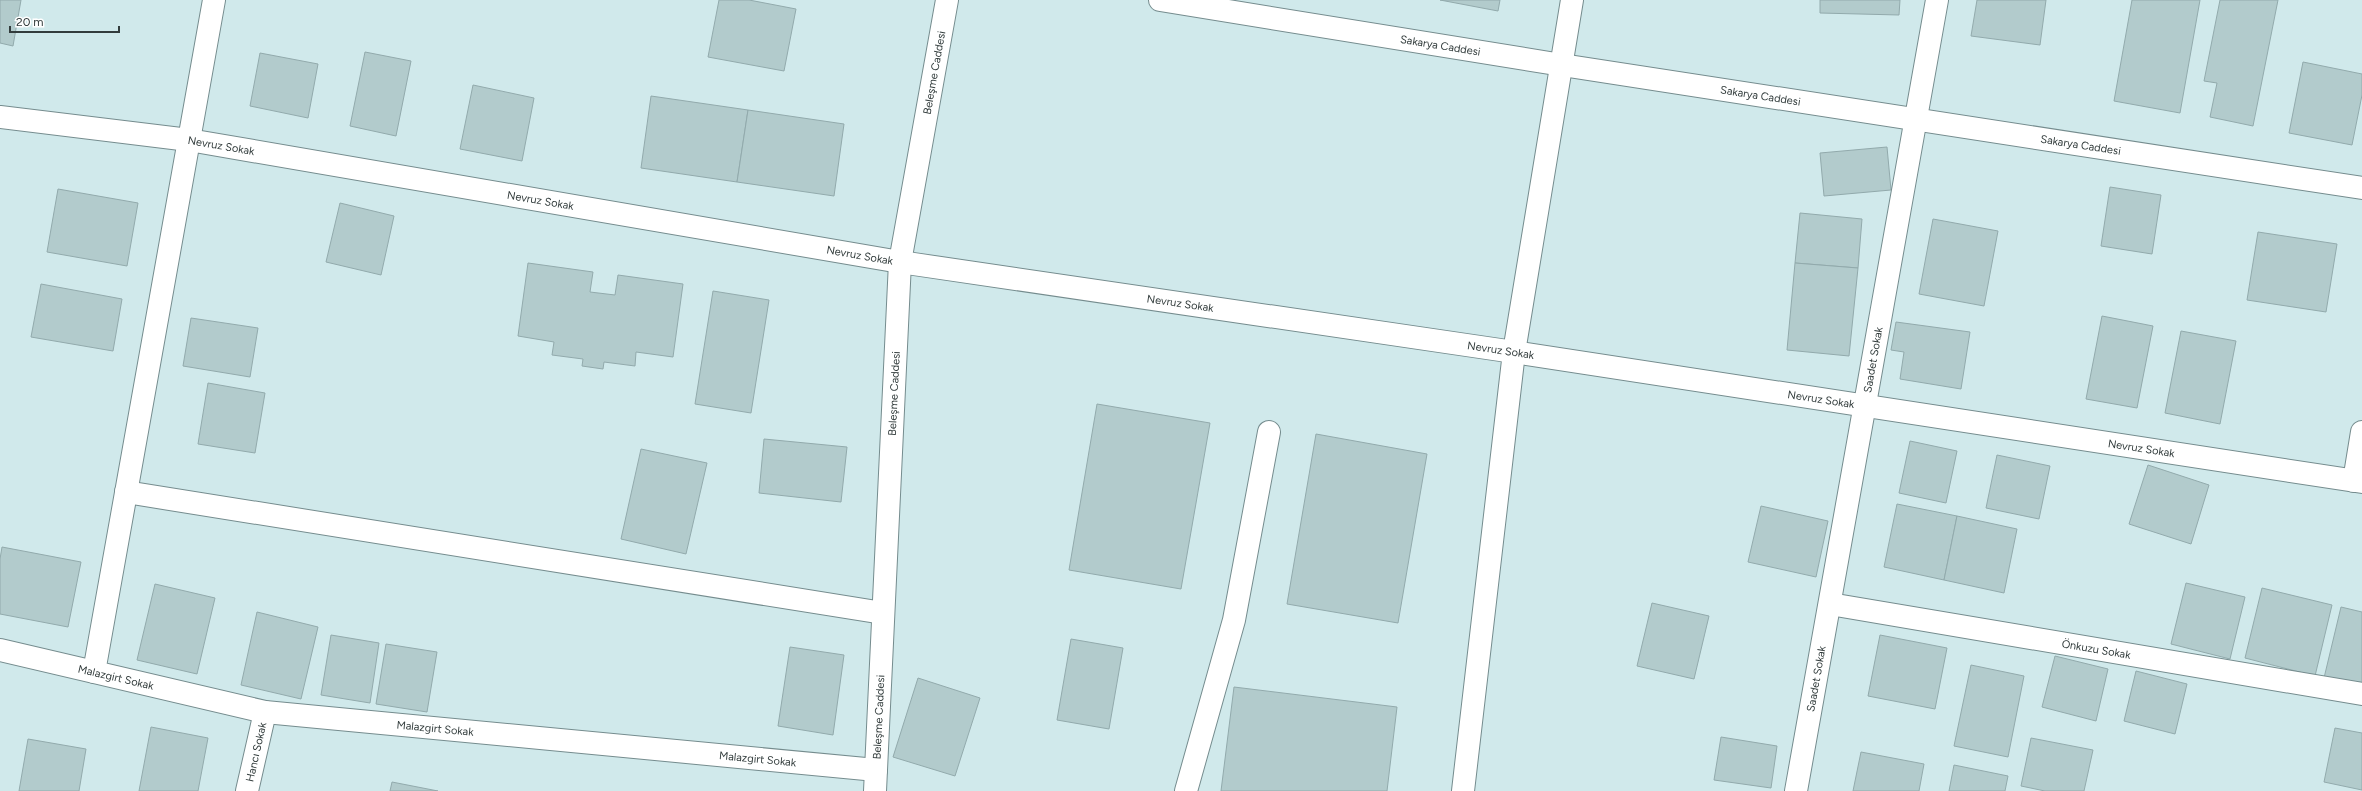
<svg xmlns="http://www.w3.org/2000/svg" width="2362" height="791" font-family="Figtree,sans-serif">
<style>
.building{fill:#b2cbcc;stroke:#92aaac}
.lines{fill:none;stroke-linecap:round;stroke-linejoin:round}
.minor-casing{stroke:#758c8e;stroke-width:24}
.minor{stroke:#fff;stroke-width:22}
.labels{text-anchor:middle;dominant-baseline:central;stroke-width:3;stroke-linejoin:round;paint-order:stroke}
.street-label{font-size:11px;fill:#323c3c;stroke:#fff}
</style>
<rect width="100%" height="100%" fill="#d0e9eb"/>
<g class="building">
<polygon points="0,0 21,0 13,46 0,43"/>
<polygon points="719,0 749,0 796,9 784,71 708,57"/>
<polygon points="1440,0 1500,0 1498,11"/>
<polygon points="1820,0 1900,0 1899,15 1820,13"/>
<polygon points="1977,0 2046,0 2040,45 1971,36"/>
<polygon points="2132,0 2200,0 2180,113 2114,101"/>
<polygon points="2220,0 2278,0 2253,126 2210,117 2217,83 2204,81"/>
<polygon points="365,52 411,61 396,136 350,126"/>
<polygon points="260,53 318,64 308,118 250,106"/>
<polygon points="2303,62 2362,74 2362,95 2352,145 2289,133"/>
<polygon points="473,85 534,98 522,161 460,149"/>
<polygon points="651,96 748,110 737,182 641,168"/>
<polygon points="748,110 844,124 834,196 737,182"/>
<polygon points="1887,147 1891,190 1824,196 1820,153"/>
<polygon points="2110,187 2161,195 2152,254 2101,246"/>
<polygon points="58,189 138,203 127,266 47,252"/>
<polygon points="340,203 394,216 381,275 326,262"/>
<polygon points="1800,213 1862,219 1858,268 1795,263"/>
<polygon points="1933,219 1998,231 1984,306 1919,294"/>
<polygon points="2258,232 2337,244 2326,312 2247,300"/>
<polygon points="528,263 593,272 590,292 615,295 618,275 683,284 673,357 636,352 635,366 604,362 603,369 582,366 583,359 552,355 554,342 518,336"/>
<polygon points="1795,263 1858,268 1849,356 1787,350"/>
<polygon points="41,284 122,299 113,351 31,337"/>
<polygon points="713,291 769,300 751,413 695,404"/>
<polygon points="2102,316 2153,326 2137,408 2086,399"/>
<polygon points="191,318 258,328 250,377 183,366"/>
<polygon points="1896,322 1970,332 1961,389 1900,379 1904,352 1891,350"/>
<polygon points="2181,331 2236,341 2220,424 2165,413"/>
<polygon points="208,383 265,393 255,453 198,444"/>
<polygon points="1097,404 1210,423 1181,589 1069,570"/>
<polygon points="1316,434 1427,454 1398,623 1287,604"/>
<polygon points="764,439 847,447 841,502 759,493"/>
<polygon points="1910,441 1957,451 1946,503 1899,493"/>
<polygon points="641,449 707,463 686,554 621,539"/>
<polygon points="1997,455 2050,466 2039,519 1986,508"/>
<polygon points="2148,465 2209,485 2191,544 2129,524"/>
<polygon points="1897,504 1957,516 1944,580 1884,567"/>
<polygon points="1761,506 1828,521 1816,577 1748,562"/>
<polygon points="1957,516 2017,529 2004,593 1944,580"/>
<polygon points="2,547 81,562 68,627 0,614 0,559"/>
<polygon points="2186,583 2245,597 2230,659 2171,644"/>
<polygon points="155,584 215,598 197,674 137,660"/>
<polygon points="2262,588 2332,605 2315,676 2245,658"/>
<polygon points="1652,603 1709,616 1694,679 1637,666"/>
<polygon points="2341,607 2362,612 2362,687 2324,678"/>
<polygon points="257,612 318,627 301,699 241,685"/>
<polygon points="331,635 379,643 370,703 321,695"/>
<polygon points="1880,635 1947,648 1935,709 1868,696"/>
<polygon points="1071,639 1123,648 1109,729 1057,720"/>
<polygon points="386,644 437,652 427,712 376,704"/>
<polygon points="790,647 844,655 833,735 778,726"/>
<polygon points="2055,656 2108,669 2096,721 2042,707"/>
<polygon points="1971,665 2024,676 2008,757 1954,746"/>
<polygon points="2136,671 2187,684 2175,734 2124,721"/>
<polygon points="918,678 980,698 955,776 893,757"/>
<polygon points="1234,687 1397,707 1387,791 1221,791"/>
<polygon points="151,727 208,738 198,791 139,791"/>
<polygon points="2335,728 2362,733 2362,790 2324,782"/>
<polygon points="1721,737 1777,746 1771,788 1714,780"/>
<polygon points="2031,738 2093,750 2084,791 2045,791 2021,786"/>
<polygon points="28,739 86,749 79,791 19,791"/>
<polygon points="1861,752 1924,764 1919,791 1853,791"/>
<polygon points="1954,765 2008,776 2005,791 1949,791"/>
<polygon points="392,782 438,791 390,791"/>
</g>
<g class="lines">
<defs>
<g id="minor">
<path id="s1" d="M 1160,0 L 1562,65 L 2362,188"/>
<path id="s2" d="M 0,117 L 189,140 L 900,262 L 1514,352 L 2362,482"/>
<polyline points="2354,481 2362,432"/>
<polyline points="126,492 883,613"/>
<path id="s3" d="M 1830,604 L 2362,694"/>
<path id="s4" d="M 0,650 L 265,712 L 876,770"/>
<polyline points="94,672 214,0"/>
<path id="s5" d="M 247,791 L 265,712"/>
<path id="s6" d="M 875,791 L 900,262 L 947,0"/>
<polyline points="1186,791 1234,620 1269,432"/>
<polyline points="1463,791 1514,352 1572,0"/>
<path id="s7" d="M 1796,791 L 1937,0"/>
</g>
</defs>
<use href="#minor" class="minor-casing"/>
<use href="#minor" class="minor"/>
</g>
<g class="labels">
<g class="street-label">
<text stroke="none"><textPath href="#s1" startOffset="284">Sakarya Caddesi</textPath></text>
<text stroke="none"><textPath href="#s6" startOffset="722">Beleşme Caddesi</textPath></text>
<text stroke="none"><textPath href="#s1" startOffset="608">Sakarya Caddesi</textPath></text>
<text stroke="none"><textPath href="#s1" startOffset="932">Sakarya Caddesi</textPath></text>
<text stroke="none"><textPath href="#s2" startOffset="223">Nevruz Sokak</textPath></text>
<text stroke="none"><textPath href="#s2" startOffset="547">Nevruz Sokak</textPath></text>
<text stroke="none"><textPath href="#s2" startOffset="871">Nevruz Sokak</textPath></text>
<text stroke="none"><textPath href="#s2" startOffset="1195">Nevruz Sokak</textPath></text>
<text stroke="none"><textPath href="#s2" startOffset="1519">Nevruz Sokak</textPath></text>
<text stroke="none"><textPath href="#s7" startOffset="438">Saadet Sokak</textPath></text>
<text stroke="none"><textPath href="#s6" startOffset="398">Beleşme Caddesi</textPath></text>
<text stroke="none"><textPath href="#s2" startOffset="1843">Nevruz Sokak</textPath></text>
<text stroke="none"><textPath href="#s2" startOffset="2167">Nevruz Sokak</textPath></text>
<text stroke="none"><textPath href="#s3" startOffset="270">Önkuzu Sokak</textPath></text>
<text stroke="none"><textPath href="#s4" startOffset="119">Malazgirt Sokak</textPath></text>
<text stroke="none"><textPath href="#s7" startOffset="114">Saadet Sokak</textPath></text>
<text stroke="none"><textPath href="#s6" startOffset="74">Beleşme Caddesi</textPath></text>
<text stroke="none"><textPath href="#s4" startOffset="443">Malazgirt Sokak</textPath></text>
<text stroke="none"><textPath href="#s5" startOffset="40">Hancı Sokak</textPath></text>
<text stroke="none"><textPath href="#s4" startOffset="767">Malazgirt Sokak</textPath></text>
</g>
</g>
<path d="M10 26v6h109v-6" fill="none" stroke="#323c3c" stroke-width="2"/>
<text x="16" y="26" font-size="12" fill="#323c3c" stroke="#ffffff" stroke-width="3" paint-order="stroke">20 m</text>
</svg>
